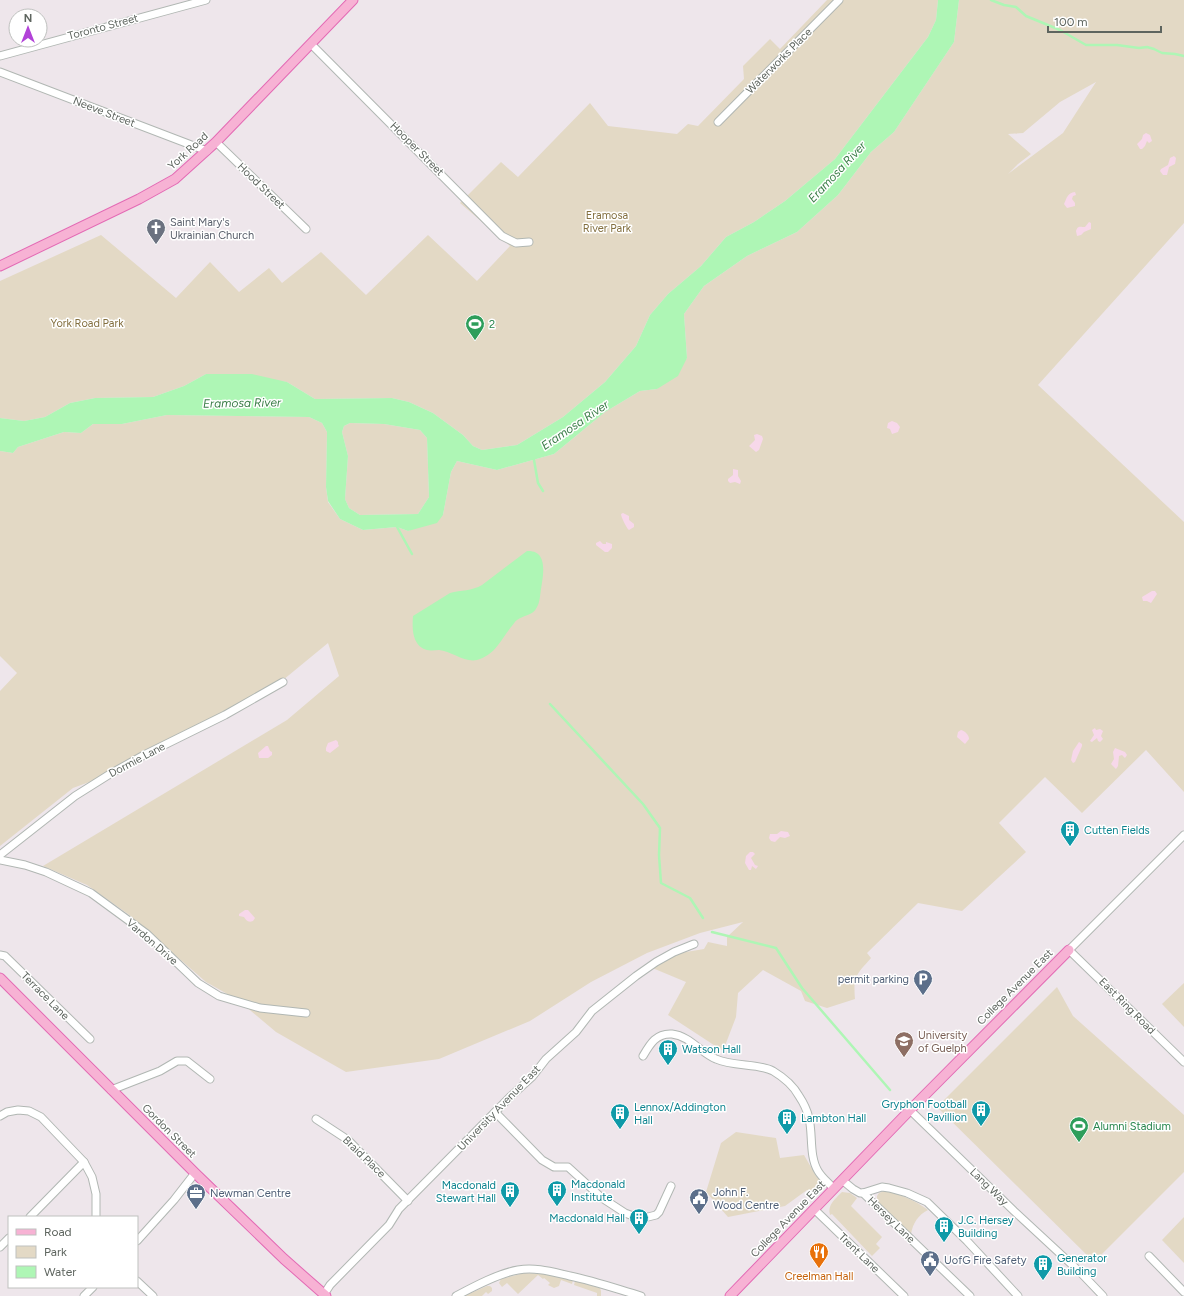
<svg xmlns="http://www.w3.org/2000/svg" width="1184" height="1296" font-family="Figtree,sans-serif">
<style>
.green{fill:#e3d9c5;fill-rule:evenodd}
.sand{fill:#f7d8ea}
.water{fill:#aef6b5;fill-rule:evenodd}
.lines{fill:none;stroke-linecap:round;stroke-linejoin:round}
.stream{stroke:#aef6b5;stroke-width:2.5}
.minor-casing{stroke:#b1b7b3;stroke-width:9}
.major-casing{stroke:#e36ab4;stroke-width:11}
.minor{stroke:#fff;stroke-width:7}
.major{stroke:#f7b2d4;stroke-width:9}
.labels{text-anchor:middle;dominant-baseline:central;stroke-width:3;stroke-linejoin:round;paint-order:stroke}
.street-label{font-size:11px;fill:#5e655f;stroke:#fff}
.park-label{font-size:11px;fill:#836f3f;stroke:#fff}
.worship-label{font-size:11px;fill:#5b616d;stroke:#fff;text-anchor:start}
.leisure-label{font-size:11px;fill:#27864d;stroke:#fff;text-anchor:start}
.culture-label{font-size:11px;fill:#0d838f;stroke:#fff;text-anchor:start}
.service-label{font-size:11px;fill:#4e5e75;stroke:#fff;text-anchor:start}
.education-label{font-size:11px;fill:#785e54;stroke:#fff;text-anchor:start}
.food-label{font-size:11px;fill:#c56008;stroke:#fff}
.water-label{font-size:12px;font-style:italic;fill:#3b7e48;stroke:#fff}
</style>
<rect width="100%" height="100%" fill="#eee6eb"/>
<g class="green">
<polygon points="827,0 938,0 936,20 928,37 835,159 785,201 754,222 726,237 701,266 668,294 650,315 636,346 605,382 563,417 517,445 482,450 473,446 463,435 433,413 409,402 392,398 315,399 287,382 206,374 184,386 153,397 95,398 70,403 45,417 24,421 0,418 0,281 101,235 176,298 210,262 239,292 269,268 282,283 321,252 366,295 428,235 477,281 510,246 460,203 501,162 518,177 590,103 608,126 677,134 688,124 698,126 744,79 743,66 770,39 780,49"/>
<path d="M 959,0 L 1184,0 L 1184,223 L 1038,385 L 1184,522 L 1184,792 L 1146,750 L 1082,813 L 1045,777 L 999,823 L 1026,852 L 962,911 L 918,903 L 867,953 L 871,958 C 857,974 853,976 855,999 L 827,1008 L 805,1001 L 801,991 L 763,970 L 738,993 L 736,1017 L 723,1051 L 668,1015 L 686,982 L 650,967 L 680,953 L 704,949 L 708,942 L 727,946 L 727,937 L 743,922 L 700,933 L 647,953 L 591,982 L 530,1021 L 439,1059 L 346,1072 L 276,1032 L 238,1000 L 206,982 L 128,914 L 87,885 L 43,866 L 287,720 L 339,676 L 328,643 L 283,680 L 111,774 L 73,788 L 0,846 L 0,691 L 17,673 L 0,656 L 0,451 L 13,453 L 18,447 L 64,432 L 81,433 L 93,424 L 122,424 L 167,415 L 309,417 L 322,423 L 327,432 L 326,487 L 328,502 L 340,519 L 363,530 L 397,527 L 408,531 L 443,515 L 451,472 L 457,461 L 497,470 L 554,454 L 605,412 L 640,391 L 657,389 L 687,358 L 684,314 L 704,286 L 747,256 L 797,232 L 838,195 L 871,152 L 894,132 L 954,42 ZM 1096,82 L 1063,133 L 1008,174 L 1018,164 L 1031,154 L 1008,134 L 1023,133 L 1060,102 Z"/>
<polygon points="350,423 384,424 420,430 427,438 429,497 418,514 360,515 349,508 345,499 348,456 342,432 344,426"/>
<polygon points="1184,983 1184,1027 1162,1004"/>
<polygon points="1057,987 1073,1016 1184,1115 1184,1172 1094,1262 937,1107"/>
<polygon points="736,1132 776,1138 780,1158 804,1155 816,1176 823,1184 824,1187 812,1200 810,1199 812,1196 807,1190 785,1206 728,1217 706,1192 721,1143"/>
<path d="M 884,1191 C 900,1194 915,1200 928,1210 C 918,1215 913,1223 911,1234 L 877,1201 L 877,1196 L 879,1193 Z"/>
<path d="M 842,1192 L 850,1193 L 857,1198 L 851,1206 L 882,1237 L 876,1244 L 880,1248 L 872,1256 L 832,1214 L 830,1215 C 827,1205 835,1199 842,1192 Z"/>
<polygon points="1184,1217 1184,1263 1162,1240"/>
<polygon points="524,1273 550,1274 573,1280 572,1284 561,1280 559,1286 554,1288 548,1285 550,1283 544,1278 543,1279 538,1275 518,1294 507,1283 502,1287 499,1283 501,1279"/>
<polygon points="575,1281 600,1288 601,1291 601,1296 597,1296 597,1293 574,1285"/>
<polygon points="487,1286 490,1286 492,1288 492,1291 488,1294 486,1292 482,1296 464,1296"/>
</g>
<g class="sand">
<polygon points="1146,133 1150,135 1152,141 1149,143 1147,141 1145,146 1142,149 1140,149 1137,144 1142,139 1143,135"/>
<polygon points="1174,156 1176,158 1175,164 1169,167 1167,175 1163,175 1160,171 1161,169 1168,165 1170,158"/>
<path d="M 1075,192 L 1076,195 L 1073,196 L 1072,199 L 1075,203 L 1075,206 L 1067,208 L 1064,204 C 1067,198 1067,193 1075,192 Z"/>
<path d="M 1089,222 L 1091,223 L 1091,229 L 1084,232 L 1081,235 L 1077,236 L 1076,231 C 1078,225 1080,227 1085,227 Z"/>
<polygon points="892,421 897,423 900,427 898,432 892,434 890,429 887,428 888,423"/>
<polygon points="757,434 762,436 763,439 759,450 756,452 749,446 755,440 754,435"/>
<polygon points="733,469 738,470 738,476 741,481 740,484 735,482 730,483 728,481 728,479 733,475"/>
<path d="M 623,513 L 629,516 L 629,520 L 634,524 L 634,527 L 629,530 C 627,529 621,517 621,514 Z"/>
<polygon points="600,541 603,544 606,544 606,542 612,544 612,548 608,552 605,552 596,545 596,543"/>
<polygon points="1152,591 1155,591 1157,594 1151,603 1147,601 1143,601 1142,597"/>
<polygon points="1095,728 1096,730 1100,729 1103,731 1101,736 1103,739 1100,742 1098,741 1097,738 1092,742 1090,741 1094,735 1092,730"/>
<path d="M 961,730 C 965,731 969,735 969,739 L 965,744 L 957,737 L 958,732 Z"/>
<polygon points="336,740 338,742 338,744 339,746 330,753 326,751 326,748 328,743"/>
<polygon points="1079,742 1082,744 1082,746 1075,762 1073,763 1071,760 1073,751"/>
<polygon points="266,746 268,746 270,751 272,752 272,755 268,758 259,758 258,753"/>
<polygon points="1115,748 1125,752 1127,755 1125,758 1122,755 1119,756 1118,766 1116,769 1111,764 1114,759 1113,752"/>
<polygon points="781,831 788,832 790,836 785,838 780,837 775,842 771,841 769,838 770,834 777,834"/>
<polygon points="750,852 753,852 755,854 751,858 755,865 758,866 756,869 752,866 751,870 749,870 745,863 746,856"/>
<path d="M 245,910 L 248,910 L 255,918 L 253,921 C 248,923 246,920 244,917 L 239,916 L 239,914 Z"/>
</g>
<g class="water">
<path d="M 938,0 L 959,0 L 954,42 L 894,132 L 871,152 L 838,195 L 797,232 L 747,256 L 704,286 L 684,314 L 687,358 L 678,376 L 657,389 L 640,391 L 605,412 L 554,454 L 497,470 L 457,461 L 451,472 L 443,515 L 437,523 L 408,531 L 397,527 L 363,530 L 340,519 L 328,501 L 326,487 L 327,432 L 322,423 L 309,417 L 167,415 L 122,424 L 93,424 L 81,433 L 64,432 L 18,447 L 13,453 L 0,451 L 0,418 L 24,421 L 45,417 L 70,403 L 95,398 L 153,397 L 184,386 L 206,374 L 252,374 L 287,382 L 315,399 L 392,398 L 409,402 L 433,413 L 463,435 L 473,446 L 482,450 L 517,445 L 563,417 L 605,382 L 636,346 L 650,315 L 668,294 L 701,266 L 726,237 L 754,222 L 785,201 L 835,159 L 928,37 L 936,20 ZM 350,423 L 384,424 L 420,430 L 427,438 L 429,497 L 418,514 L 360,515 L 349,508 L 345,499 L 348,456 L 342,432 L 344,426 Z"/>
<path d="M 527,551 C 549,550 543,576 541,589 C 540,595 540,602 537,607 C 533,616 523,615 517,620 C 515,621 513,625 511,627 C 501,640 495,655 477,660 C 465,663 451,651 439,650 C 435,650 431,651 427,650 C 412,646 412,628 413,616 L 450,593 C 461,590 472,591 482,585 Z"/>
</g>
<g class="lines">
<g class="stream">
<polyline points="991,0 1004,5 1016,7 1026,16 1060,30 1086,45 1117,45 1139,48 1147,47 1154,49 1162,53 1175,54 1184,56"/>
<polyline points="534,460 538,483 543,491"/>
<polyline points="396,525 412,554"/>
<polyline points="550,704 643,804 660,828 659,855 661,883 690,898 703,918"/>
<polyline points="712,932 776,948 802,988 890,1090"/>
</g>
<defs>
<g id="minor">
<polyline points="311,44 502,236 516,243 529,242"/>
<polyline points="0,56 206,0"/>
<polyline points="0,72 207,151"/>
<polyline points="718,122 839,0"/>
<polyline points="216,142 306,229"/>
<polyline points="1184,835 1069,950 1184,1062"/>
<polyline points="0,855 75,796 110,774 144,755 225,715 283,682"/>
<polyline points="0,860 25,865 46,872 91,893 147,934 198,983 219,996 260,1008 306,1013"/>
<polyline points="0,955 5,956 90,1039"/>
<path d="M 643,1056 C 650,1044 656,1033 672,1034 C 690,1036 701,1053 716,1059 C 734,1067 758,1063 773,1071 C 783,1077 793,1085 799,1096 C 803,1102 807,1110 809,1118 C 813,1135 809,1156 818,1171 C 822,1178 829,1183 834,1189"/>
<polyline points="111,1090 160,1071 177,1061 187,1061 210,1079"/>
<polyline points="910,1110 1014,1211 1081,1273 1103,1296"/>
<polyline points="495,1112 542,1160 554,1167 568,1167 602,1198 625,1213 633,1216 638,1218 648,1217 656,1215 659,1212 671,1186"/>
<polyline points="0,1116 7,1112 18,1110 29,1111 41,1117 84,1162 92,1177 96,1194 96,1217"/>
<polyline points="316,1119 348,1140 408,1201"/>
<polyline points="842,1180 853,1189 860,1193 863,1193 882,1187 889,1188 907,1193 927,1202 967,1241 1018,1296"/>
<polyline points="863,1193 970,1296"/>
<polyline points="814,1209 904,1296"/>
<polyline points="30,1217 84,1162"/>
<polyline points="137,1241 174,1200 195,1173"/>
<polyline points="0,1247 9,1238"/>
<polyline points="1149,1256 1184,1292"/>
<polyline points="137,1281 153,1296"/>
<polyline points="84,1296 93,1287"/>
<polyline points="323,1296 330,1285 389,1225 399,1209 511,1096 532,1077 546,1059 576,1032 592,1011 636,976 656,962 674,952 694,944"/>
<path d="M 456,1296 C 473,1287 499,1273 518,1270 C 536,1267 552,1272 570,1276 C 594,1281 617,1289 641,1296"/>
</g>
<g id="major">
<polyline points="0,266 139,199 175,179 216,142 353,0"/>
<polyline points="0,978 195,1173 284,1259 326,1296"/>
<polyline points="730,1296 910,1110 1069,950"/>
</g>
</defs>
<use href="#minor" class="minor-casing"/>
<use href="#major" class="major-casing"/>
<use href="#minor" class="minor"/>
<use href="#major" class="major"/>
</g>
<defs>
<symbol id="church-pin" viewBox="-11 -11 22 30"><path d="M0 17L-7.5 6A9.5 9.5 0 1 1 7.5 6Z" fill="#6b7280" stroke="#fff"/><path d="M-1.2-6h2.4v3.5h3.3v2.4h-3.3V6h-2.4V-.1h-3.3v-2.4h3.3Z" fill="#fff"/></symbol>
<symbol id="stadium-pin" viewBox="-11 -11 22 30"><path d="M0 17L-7.5 6A9.5 9.5 0 1 1 7.5 6Z" fill="#2e9e5b" stroke="#fff"/><path d="M0-5a6.5 5 0 1 0 0 10a6.5 5 0 1 0 0-10ZM-3.5-1.8h7v3.6h-7Z" fill="#fff"/></symbol>
<symbol id="building-pin" viewBox="-11 -11 22 30"><path d="M0 17L-7.5 6A9.5 9.5 0 1 1 7.5 6Z" fill="#0f9aa8" stroke="#fff"/><path d="M-4-6H4V6H1V3H-1V6H-4ZM-2.5-4.3h1.7v1.8h-1.7ZM.8-4.3h1.7v1.8H.8ZM-2.5-1h1.7V.8h-1.7ZM.8-1h1.7V.8H.8Z" fill="#fff"/></symbol>
<symbol id="parking-pin" viewBox="-11 -11 22 30"><path d="M0 17L-7.5 6A9.5 9.5 0 1 1 7.5 6Z" fill="#5c6f8a" stroke="#fff"/><path d="M-3.5-5.5H1a3.5 3.5 0 0 1 0 7H-1V5.5H-3.5ZM-1-3.4V-.6H.8a1.4 1.4 0 0 0 0-2.8Z" fill="#fff"/></symbol>
<symbol id="university-pin" viewBox="-11 -11 22 30"><path d="M0 17L-7.5 6A9.5 9.5 0 1 1 7.5 6Z" fill="#8d6e63" stroke="#fff"/><path d="M0-5L7-2L0 1L-7-2ZM-4 1L0 2.5L4 1V4Q0 6-4 4Z" fill="#fff"/></symbol>
<symbol id="office-pin" viewBox="-11 -11 22 30"><path d="M0 17L-7.5 6A9.5 9.5 0 1 1 7.5 6Z" fill="#5c6f8a" stroke="#fff"/><path d="M-6-3h4V-5.5h4V-3h4V5H-6ZM-1-4.5V-3h2v-1.5ZM-6 0V1H6V0Z" fill="#fff"/></symbol>
<symbol id="civic-pin" viewBox="-11 -11 22 30"><path d="M0 17L-7.5 6A9.5 9.5 0 1 1 7.5 6Z" fill="#5c6f8a" stroke="#fff"/><path d="M-.6-6.5H3V-4.5H.6V-3L4-1V1h2V6H-6V1h2V-1L-.6-3ZM-1.2 2.5V6h2.4V2.5Z" fill="#fff"/></symbol>
<symbol id="restaurant-pin" viewBox="-11 -11 22 30"><path d="M0 17L-7.5 6A9.5 9.5 0 1 1 7.5 6Z" fill="#e8710a" stroke="#fff"/><path d="M-5-6h1v4h1v-4h1v4h1v-4h1v5L-1.5 .5V6h-2V.5L-5-1ZM5-6V6H3V1.5H1.5Q1.5-4 5-6Z" fill="#fff"/></symbol>
</defs>
<g fill-rule="evenodd">
<use href="#church-pin" x="145" y="217" width="22" height="30"/>
<use href="#stadium-pin" x="464" y="313" width="22" height="30"/>
<use href="#building-pin" x="1059" y="819" width="22" height="30"/>
<use href="#parking-pin" x="912" y="968" width="22" height="30"/>
<use href="#university-pin" x="893" y="1030" width="22" height="30"/>
<use href="#building-pin" x="657" y="1038" width="22" height="30"/>
<use href="#building-pin" x="970" y="1099" width="22" height="30"/>
<use href="#building-pin" x="609" y="1102" width="22" height="30"/>
<use href="#building-pin" x="776" y="1107" width="22" height="30"/>
<use href="#stadium-pin" x="1068" y="1115" width="22" height="30"/>
<use href="#building-pin" x="546" y="1179" width="22" height="30"/>
<use href="#building-pin" x="499" y="1180" width="22" height="30"/>
<use href="#office-pin" x="185" y="1182" width="22" height="30"/>
<use href="#civic-pin" x="688" y="1187" width="22" height="30"/>
<use href="#building-pin" x="628" y="1207" width="22" height="30"/>
<use href="#building-pin" x="933" y="1215" width="22" height="30"/>
<use href="#restaurant-pin" x="808" y="1241" width="22" height="30"/>
<use href="#civic-pin" x="919" y="1249" width="22" height="30"/>
<use href="#building-pin" x="1032" y="1253" width="22" height="30"/>
</g>
<g class="labels">
<g class="street-label">
<text transform="translate(103 27) rotate(-15)">Toronto Street</text>
<text transform="translate(779 61) rotate(-45)">Waterworks Place</text>
<text transform="translate(104 112) rotate(21)">Neeve Street</text>
<text transform="translate(417 149) rotate(45)">Hooper Street</text>
<text transform="translate(188 151) rotate(-42)">York Road</text>
<text transform="translate(261 186) rotate(44)">Hood Street</text>
<text transform="translate(137 760) rotate(-28)">Dormie Lane</text>
<text transform="translate(152 942) rotate(41)">Vardon Drive</text>
<text transform="translate(1015 987) rotate(-45)">College Avenue East</text>
<text transform="translate(45 996) rotate(45)">Terrace Lane</text>
<text transform="translate(1127 1006) rotate(45)">East Ring Road</text>
<text transform="translate(499 1108) rotate(-46)">University Avenue East</text>
<text transform="translate(169 1131) rotate(45)">Gordon Street</text>
<text transform="translate(364 1157) rotate(44)">Braid Place</text>
<text transform="translate(989 1187) rotate(44)">Lang Way</text>
<text transform="translate(788 1219) rotate(-46)">College Avenue East</text>
<text transform="translate(891 1220) rotate(44)">Hersey Lane</text>
<text transform="translate(859 1253) rotate(44)">Trent Lane</text>
</g>
<g class="park-label">
<text x="607" y="215">Eramosa<tspan x="607" dy="13">River Park</tspan></text>
<text x="87" y="323">York Road Park</text>
</g>
<g class="worship-label">
<text x="170" y="222">Saint Mary's<tspan x="170" dy="13">Ukrainian Church</tspan></text>
</g>
<g class="leisure-label">
<text x="489" y="324">2</text>
<text x="1093" y="1126">Alumni Stadium</text>
</g>
<g class="culture-label">
<text x="1084" y="830">Cutten Fields</text>
<text x="682" y="1049">Watson Hall</text>
<text x="967" y="1104" text-anchor="end">Gryphon Football<tspan x="967" dy="13">Pavillion</tspan></text>
<text x="634" y="1107">Lennox/Addington<tspan x="634" dy="13">Hall</tspan></text>
<text x="801" y="1118">Lambton Hall</text>
<text x="571" y="1184">Macdonald<tspan x="571" dy="13">Institute</tspan></text>
<text x="496" y="1185" text-anchor="end">Macdonald<tspan x="496" dy="13">Stewart Hall</tspan></text>
<text x="625" y="1218" text-anchor="end">Macdonald Hall</text>
<text x="958" y="1220">J.C. Hersey<tspan x="958" dy="13">Building</tspan></text>
<text x="1057" y="1258">Generator<tspan x="1057" dy="13">Building</tspan></text>
</g>
<g class="service-label">
<text x="909" y="979" text-anchor="end">permit parking</text>
<text x="713" y="1192">John F.<tspan x="713" dy="13">Wood Centre</tspan></text>
<text x="210" y="1193">Newman Centre</text>
<text x="944" y="1260">UofG Fire Safety</text>
</g>
<g class="education-label">
<text x="918" y="1035">University<tspan x="918" dy="13">of Guelph</tspan></text>
</g>
<g class="food-label">
<text x="819" y="1276">Creelman Hall</text>
</g>
<g class="water-label">
<text transform="translate(837 172) rotate(-47)">Eramosa River</text>
<text transform="translate(242 403) rotate(-1)">Eramosa River</text>
<text transform="translate(575 425) rotate(-34)">Eramosa River</text>
</g>
</g>
<rect x="8" y="1216" width="130" height="72" fill="#ffffff" stroke="#bfc1bf"/>
<rect x="16" y="1229" width="20" height="6" fill="#f7b2d4" stroke="#bfc1bf"/>
<text x="44" y="1236" font-size="12" fill="#5e655f">Road</text>
<rect x="16" y="1246" width="20" height="12" fill="#e3d9c5" stroke="#bfc1bf"/>
<text x="44" y="1256" font-size="12" fill="#5e655f">Park</text>
<rect x="16" y="1266" width="20" height="12" fill="#aef6b5" stroke="#bfc1bf"/>
<text x="44" y="1276" font-size="12" fill="#5e655f">Water</text>
<g transform="translate(28 28)"><circle r="19" fill="#ffffff" stroke="#bfc1bf"/>
<path d="M0-3L7 15L0 10L-7 15Z" fill="#b242d8"/>
<text y="-6" font-size="11" font-weight="bold" text-anchor="middle" fill="#5e655f">N</text>
</g>
<path d="M1048 26v6h113v-6" fill="none" stroke="#5e655f" stroke-width="2"/>
<text x="1054" y="26" font-size="12" fill="#5e655f" stroke="#ffffff" stroke-width="3" paint-order="stroke">100 m</text>
</svg>
